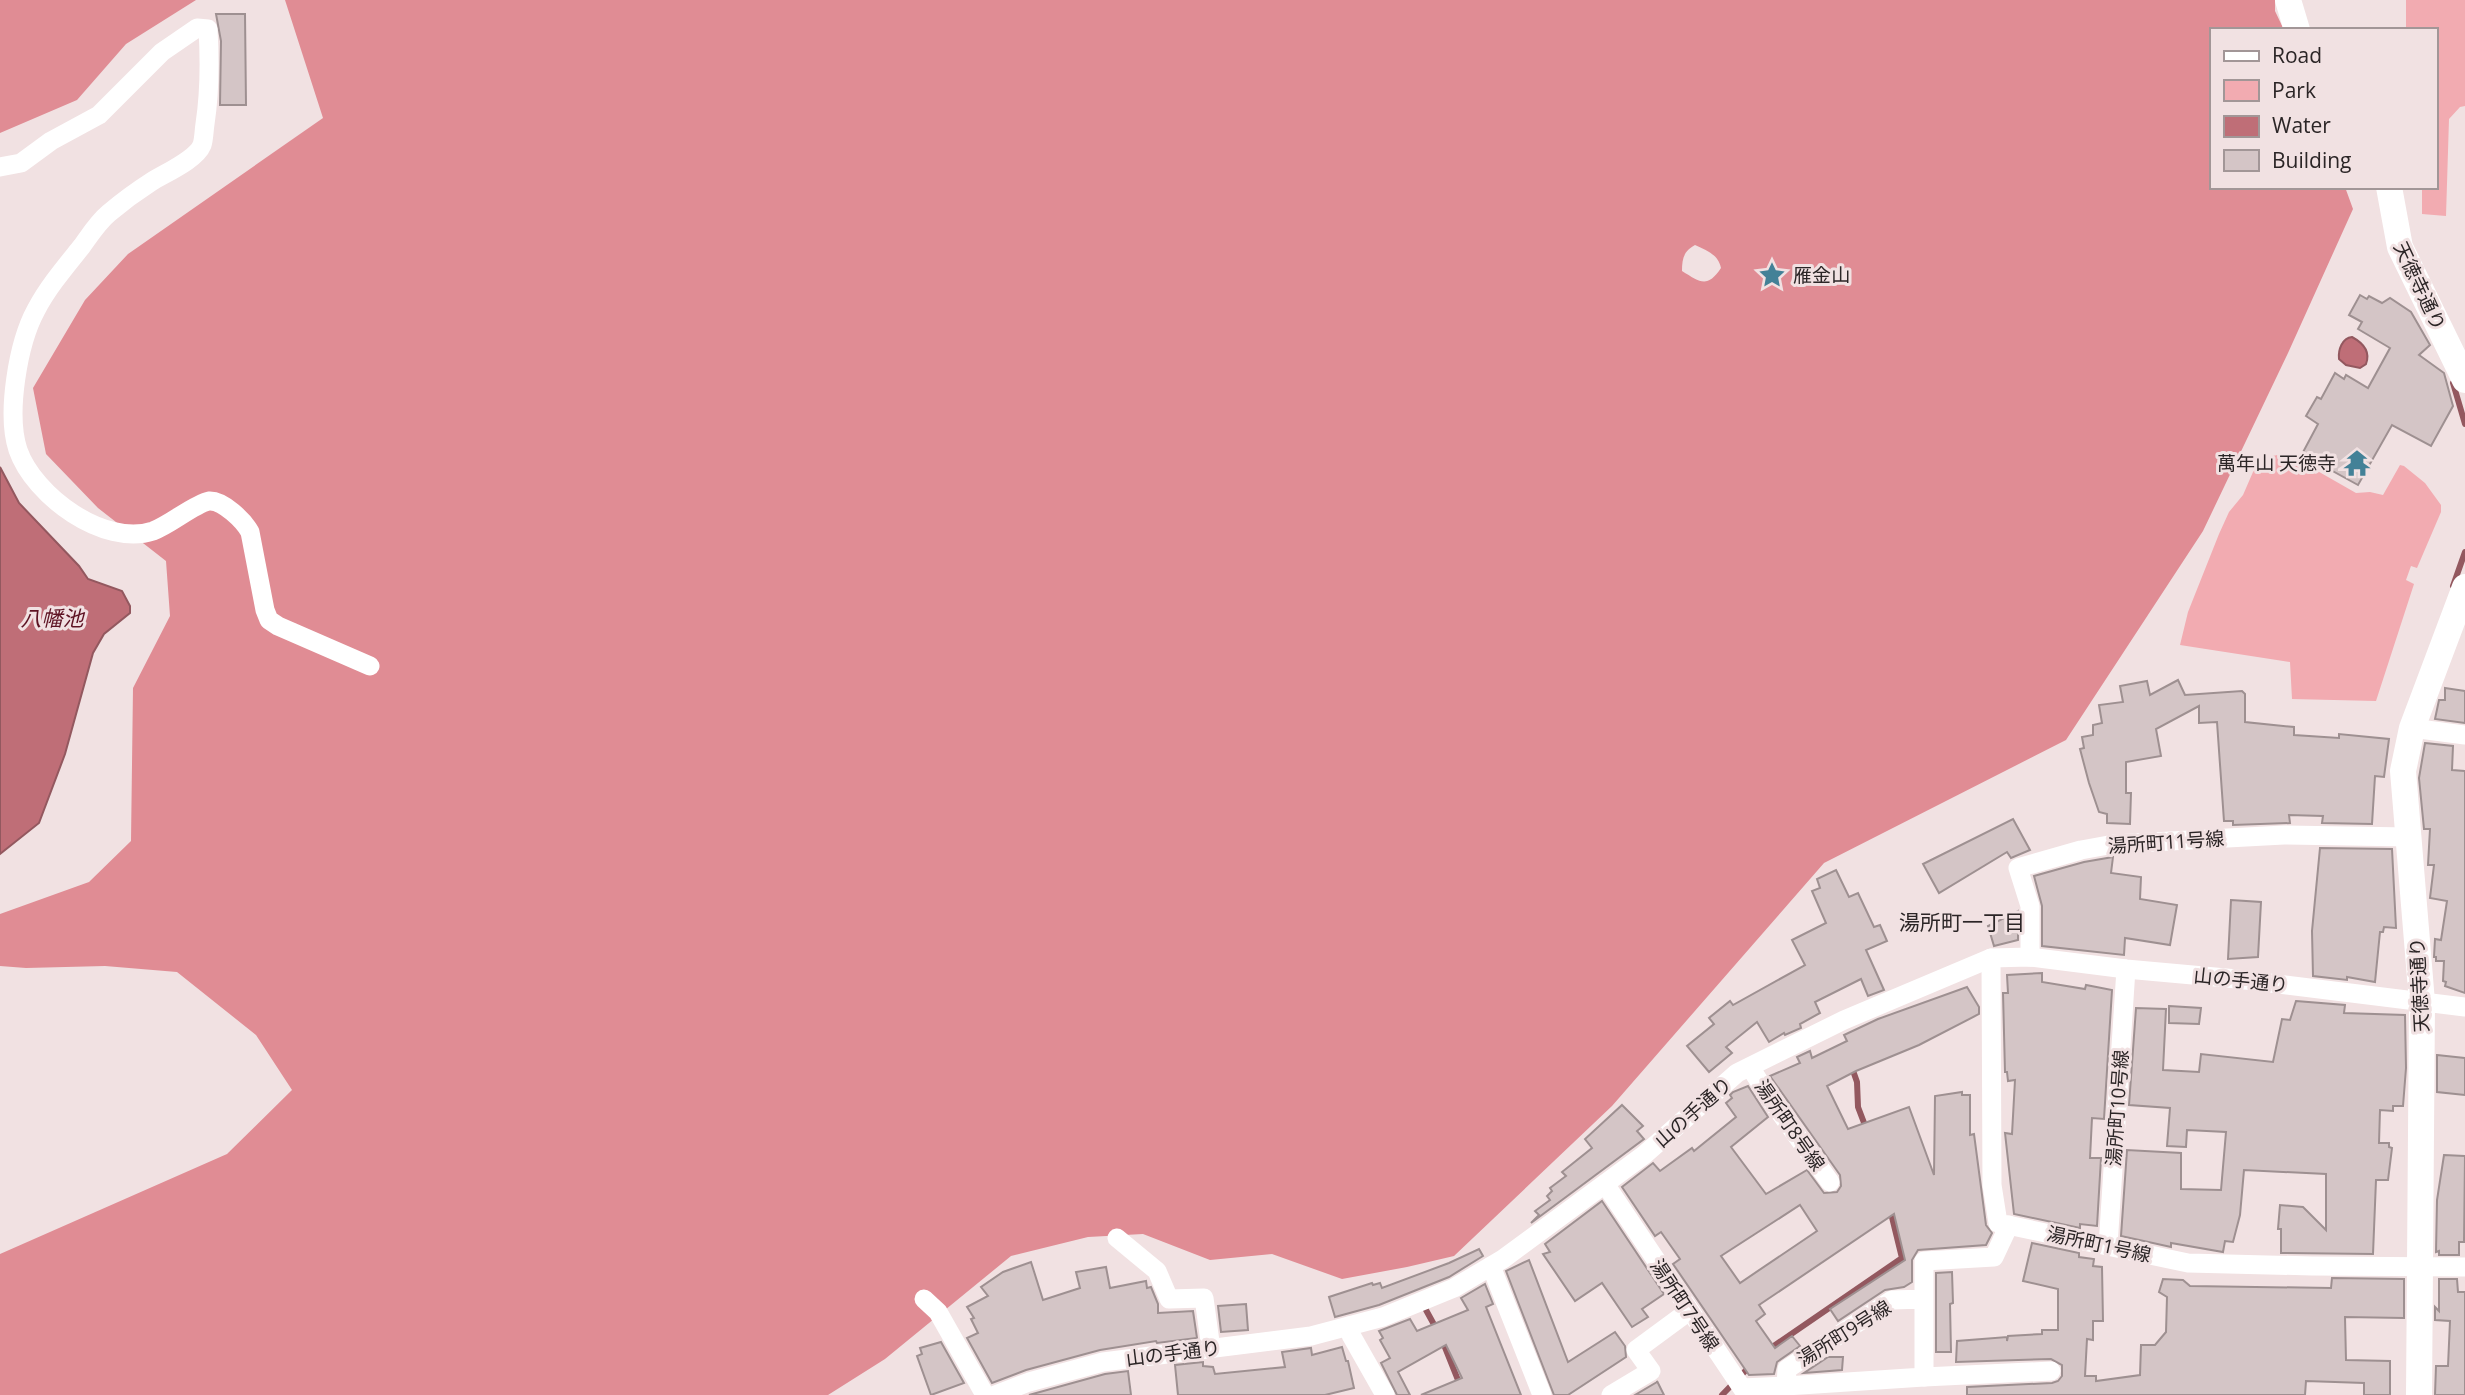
<svg xmlns="http://www.w3.org/2000/svg" width="2465" height="1395" font-family="'Open Sans','Noto Sans JP',sans-serif">
<style>
.green{fill:#f2abb1}
.forest{fill:#e08c94;fill-rule:evenodd}
.water{fill:#bf6e77;stroke:#93585f;stroke-width:2}
.lines{fill:none;stroke-linecap:round;stroke-linejoin:round}
.stream{stroke:#93585f;stroke-width:6}
.building{fill:#d4c5c6;stroke:#9e9091;stroke-width:2;fill-rule:evenodd}
.street{stroke:#fff;stroke-width:19}
.secondary{stroke:#fff;stroke-width:26}
.labels{text-anchor:middle;dominant-baseline:central;stroke-width:6;stroke-linejoin:round;paint-order:stroke}
.poi-label{font-size:19px;fill:#2b2526;stroke:#f1e1e2;text-anchor:start}
.street-label{font-size:19px;fill:#2b2526;stroke:#f1e1e2}
.water-label{font-size:21px;font-style:italic;fill:#5e1323;stroke:#f1e1e2}
.neighbourhood-label{font-size:21px;fill:#2b2526;stroke:#f1e1e2}
</style>
<rect width="100%" height="100%" fill="#f1e1e2"/>
<g class="green">
<polygon points="2406,0 2465,0 2465,106 2460,107 2449,119 2446,216 2422,214 2422,187 2435,187 2435,30 2406,30"/>
<polygon points="2286,453 2356,493 2370,492 2383,495 2400,465 2404,466 2425,483 2441,505 2441,512 2417,568 2411,566 2406,580 2414,584 2376,701 2292,699 2290,662 2180,645 2188,612 2219,534 2229,512 2243,495 2253,472 2264,458"/>
</g>
<g class="forest">
<polygon points="0,0 196,0 126,44 77,100 0,133"/>
<path d="M 285,0 L 2275,0 L 2275,11 L 2284,30 L 2211,30 L 2211,187 L 2345,187 L 2353,209 L 2288,353 L 2203,531 L 2066,740 L 1824,863 L 1612,1106 L 1454,1256 L 1407,1267 L 1342,1279 L 1272,1254 L 1210,1260 L 1143,1234 L 1088,1237 L 1011,1256 L 885,1359 L 828,1395 L 0,1395 L 0,1254 L 227,1154 L 292,1090 L 256,1035 L 177,972 L 105,966 L 26,968 L 0,966 L 0,914 L 89,882 L 131,841 L 133,688 L 170,616 L 166,561 L 98,508 L 46,454 L 33,388 L 85,300 L 128,254 L 323,118 ZM 1695,245 C 1707,251 1718,254 1721,268 C 1707,289 1700,282 1682,271 C 1682,258 1684,251 1695,245 Z"/>
</g>
<g class="water">
<path d="M 2352,337 C 2363,343 2371,351 2366,364 L 2360,368 L 2346,365 L 2339,359 C 2338,350 2342,338 2352,337 Z"/>
<polygon points="0,467 19,503 79,566 88,579 122,591 130,606 130,613 104,634 93,653 65,754 39,823 0,854"/>
</g>
<g class="lines">
<g class="stream">
<polyline points="2453,383 2465,424"/>
<polyline points="2453,586 2465,552"/>
<polyline points="1851,1065 1857,1082 1858,1107 1866,1128"/>
<polyline points="1426,1310 1437,1330"/>
<polyline points="1442,1340 1464,1395"/>
<polyline points="1768,1350 1902,1258 1890,1209"/>
<polyline points="1722,1395 1750,1366"/>
</g>
</g>
<g class="building">
<polygon points="216,14 245,14 246,105 220,105 221,41"/>
<polygon points="2360,295 2367,299 2369,296 2382,303 2390,298 2411,312 2430,345 2419,355 2444,373 2453,406 2431,446 2392,425 2358,485 2302,454 2318,424 2306,416 2317,397 2321,399 2335,373 2344,379 2346,375 2368,388 2390,348 2358,329 2362,322 2349,315"/>
<polygon points="2178,680 2185,695 2242,691 2245,694 2245,722 2294,727 2294,735 2339,738 2339,734 2389,739 2384,777 2375,776 2372,824 2322,823 2323,816 2289,815 2290,823 2233,825 2233,821 2224,821 2217,722 2199,723 2199,706 2156,729 2161,756 2126,762 2126,793 2131,793 2130,824 2107,823 2107,814 2099,812 2089,783 2080,749 2084,748 2082,737 2093,735 2093,725 2102,723 2099,705 2123,702 2120,686 2147,681 2150,695"/>
<polygon points="2445,688 2465,691 2465,723 2435,719 2439,700 2445,700"/>
<polygon points="2425,743 2453,746 2452,770 2465,771 2465,993 2445,986 2446,982 2443,981 2444,961 2436,961 2436,957 2434,957 2435,939 2441,940 2447,901 2430,898 2434,865 2428,865 2430,829 2424,829 2419,778"/>
<polygon points="2013,819 2030,850 2011,858 2007,852 1939,893 1923,864"/>
<polygon points="2320,848 2392,849 2396,928 2384,927 2383,932 2380,932 2375,982 2347,977 2347,980 2313,976 2312,931"/>
<polygon points="2113,857 2111,873 2141,877 2140,899 2177,905 2170,945 2125,938 2124,955 2042,946 2042,906 2034,876 2084,862"/>
<polygon points="1836,870 1849,897 1858,893 1874,927 1880,925 1887,941 1866,950 1884,990 1868,996 1861,979 1815,1002 1820,1013 1800,1024 1801,1028 1785,1035 1784,1033 1769,1042 1757,1022 1726,1047 1732,1053 1709,1072 1687,1046 1714,1024 1709,1018 1730,1001 1733,1005 1805,965 1792,940 1826,923 1812,891 1820,888 1817,879"/>
<polygon points="2231,900 2261,902 2258,957 2228,959"/>
<polygon points="2018,911 2018,940 1994,946 1988,926"/>
<polygon points="2042,973 2042,982 2085,989 2086,985 2112,990 2104,1119 2092,1118 2090,1158 2101,1158 2097,1226 2080,1224 2080,1228 2014,1214 2005,1133 2012,1134 2015,1080 2008,1081 2007,1072 2005,1072 2003,993 2008,993 2007,975"/>
<path d="M 1967,987 L 1979,1007 L 1979,1014 L 1919,1045 L 1856,1071 L 1827,1086 L 1848,1129 L 1909,1107 L 1934,1175 L 1935,1096 L 1962,1092 L 1962,1095 L 1970,1095 L 1970,1135 L 1974,1134 L 1986,1225 L 1992,1233 L 1986,1245 L 1918,1250 L 1912,1260 L 1912,1282 L 1904,1287 L 1885,1290 L 1838,1321 L 1830,1309 L 1905,1260 L 1894,1214 L 1759,1305 L 1765,1314 L 1756,1321 L 1775,1348 L 1792,1336 L 1800,1346 L 1777,1362 L 1774,1374 L 1749,1375 L 1673,1264 L 1680,1259 L 1661,1232 L 1655,1236 L 1622,1187 L 1653,1163 L 1660,1171 L 1692,1148 L 1694,1151 L 1736,1117 L 1726,1103 L 1732,1098 L 1730,1095 L 1733,1092 L 1748,1086 L 1768,1117 L 1731,1147 L 1766,1194 L 1807,1170 L 1824,1193 L 1837,1192 L 1841,1186 L 1840,1175 L 1770,1076 L 1800,1063 L 1797,1057 L 1810,1051 L 1812,1058 L 1847,1041 L 1844,1035 L 1878,1019 ZM 1800,1205 L 1817,1231 L 1740,1283 L 1721,1256 Z"/>
<polygon points="2296,1001 2345,1005 2344,1013 2405,1015 2406,1068 2403,1106 2393,1106 2393,1111 2380,1110 2379,1143 2389,1143 2389,1147 2392,1148 2388,1180 2376,1180 2373,1254 2281,1253 2281,1229 2278,1229 2280,1205 2303,1207 2326,1230 2326,1174 2244,1170 2240,1215 2233,1242 2225,1241 2223,1252 2171,1243 2171,1247 2121,1236 2127,1150 2181,1153 2181,1189 2221,1190 2226,1132 2187,1130 2186,1147 2167,1146 2170,1108 2129,1105 2136,1008 2166,1009 2163,1070 2199,1072 2201,1054 2273,1062 2282,1019 2290,1020"/>
<polygon points="2169,1006 2201,1008 2199,1024 2169,1023"/>
<polygon points="2437,1055 2465,1058 2465,1095 2437,1092"/>
<polygon points="1622,1105 1643,1126 1637,1131 1644,1139 1531,1223 1539,1215 1535,1211 1550,1200 1547,1196 1552,1191 1550,1188 1566,1176 1562,1172 1592,1148 1585,1139"/>
<polygon points="2444,1155 2465,1156 2464,1242 2459,1242 2459,1255 2439,1255 2439,1251 2436,1252 2437,1200"/>
<polygon points="1602,1201 1664,1294 1642,1309 1648,1317 1632,1327 1602,1283 1575,1301 1543,1254 1550,1252 1545,1244"/>
<polygon points="2032,1243 2079,1253 2079,1257 2094,1259 2093,1266 2102,1267 2103,1321 2093,1321 2093,1340 2087,1339 2085,1376 2096,1376 2096,1381 2140,1375 2141,1345 2155,1345 2166,1332 2167,1297 2159,1292 2163,1279 2183,1280 2190,1286 2331,1288 2332,1278 2404,1279 2404,1318 2345,1317 2346,1360 2390,1361 2390,1395 2364,1395 2364,1383 2306,1381 2305,1395 1967,1395 1967,1387 2052,1383 2058,1381 2062,1376 2062,1365 2051,1359 1956,1362 1957,1341 2007,1337 2007,1341 2008,1336 2042,1334 2042,1330 2058,1330 2058,1289 2023,1281"/>
<polygon points="1479,1249 1483,1256 1449,1277 1379,1305 1335,1317 1329,1297 1372,1283 1373,1285 1380,1283 1382,1288 1449,1263"/>
<polygon points="1529,1260 1568,1362 1615,1332 1625,1346 1626,1357 1568,1395 1554,1395 1506,1271"/>
<polygon points="1031,1262 1043,1300 1080,1288 1076,1272 1106,1267 1110,1288 1146,1281 1147,1288 1151,1287 1158,1304 1158,1313 1193,1311 1197,1338 1157,1343 1156,1341 1100,1350 1026,1370 992,1383 967,1338 978,1333 971,1319 974,1318 967,1307 988,1296 981,1287 1003,1272"/>
<polygon points="1952,1272 1953,1303 1950,1304 1951,1352 1936,1352 1936,1273"/>
<polygon points="2439,1279 2457,1279 2458,1292 2465,1292 2465,1395 2435,1395 2436,1366 2448,1366 2450,1321 2435,1320 2435,1307 2439,1311"/>
<polygon points="1485,1284 1493,1304 1486,1307 1521,1395 1421,1395 1462,1378 1446,1345 1398,1372 1410,1395 1397,1395 1381,1363 1390,1358 1380,1340 1383,1338 1379,1331 1410,1319 1417,1331 1468,1310 1461,1298"/>
<polygon points="1246,1304 1248,1330 1221,1332 1218,1306"/>
<polygon points="941,1342 964,1383 931,1395 917,1356 922,1354 920,1348"/>
<polygon points="1342,1347 1346,1361 1348,1361 1354,1388 1325,1395 1178,1395 1175,1365 1203,1362 1203,1366 1213,1367 1215,1374 1285,1367 1282,1352 1311,1348 1312,1355"/>
<polygon points="1828,1357 1843,1357 1842,1370 1804,1373"/>
<polygon points="1128,1371 1131,1395 1029,1395 1105,1374"/>
<polygon points="1657,1381 1664,1395 1635,1395 1657,1382"/>
</g>
<g class="lines">
<g class="street">
<path d="M 0,167 L 21,163 L 51,141 L 99,115 L 162,52 L 197,28 L 208,29 C 210,63 210,91 205,124 C 204,130 204,139 202,145 C 196,160 165,173 151,182 C 137,191 122,202 109,213 C 98,222 90,235 82,246 C 66,266 48,287 36,310 C 18,343 6,414 18,450 C 34,496 104,547 153,531 C 170,525 194,504 209,501 C 223,500 244,521 250,532 L 265,610 L 269,620 L 278,626 L 370,666"/>
<polyline points="2412,728 2465,735"/>
<polyline points="2030,957 2030,906 2018,868 2081,850 2114,844 2284,835 2409,837"/>
<polyline points="1991,958 1992,1185 1998,1223 2188,1263 2312,1266 2465,1267"/>
<polyline points="1750,1067 1771,1100 1830,1182"/>
<polyline points="1605,1184 1742,1388 1786,1386"/>
<polyline points="1117,1238 1157,1271 1169,1299 1204,1298 1211,1349"/>
<polyline points="2108,1246 2126,969"/>
<polyline points="1491,1266 1542,1395"/>
<polyline points="924,1299 938,1312 985,1395"/>
<polyline points="1924,1299 1892,1300 1787,1369 1786,1386 1924,1377 1924,1261 1994,1257 2009,1225"/>
<polyline points="1349,1326 1351,1335 1385,1395"/>
<polyline points="1924,1377 2051,1371"/>
<polyline points="995,1395 1029,1382 1103,1362 1311,1336 1383,1317 1454,1288 1503,1259 1644,1155 1737,1073 1844,1020 1991,958 2030,957 2126,969 2237,979 2465,1007"/>
<polyline points="1611,1395 1651,1371 1636,1350 1689,1311"/>
</g>
<g class="secondary">
<polyline points="2288,0 2297,30"/>
<polyline points="2389,187 2400,247 2465,380"/>
<polyline points="2419,1395 2422,1002 2403,771 2412,728 2465,587"/>
</g>
</g>
<defs>
<symbol id="sight-bare" viewBox="-9 -9 18 18"><path d="M0-6L1.8-2.2L6-1.7L2.9 1.2L3.7 5.4L0 3.3L-3.7 5.4L-2.9 1.2L-6-1.7L-1.8-2.2Z" fill="#438197" stroke="#f1e1e2" stroke-width="2.5" paint-order="stroke"/></symbol>
<symbol id="temple-bare" viewBox="-9 -9 18 18"><path d="M0-6L5-2H3V0L6.5 2.5H4V6H1.5V3h-3V6H-4V2.5H-6.5L-3 0V-2H-5Z" fill="#438197" stroke="#f1e1e2" stroke-width="2.5" paint-order="stroke"/></symbol>
</defs>
<g fill-rule="evenodd">
<use href="#sight-bare" x="1753" y="256" width="38" height="38"/>
<use href="#temple-bare" x="2338" y="444" width="38" height="38"/>
</g>
<g class="labels">
<g class="poi-label">
<text x="1793" y="275">雁金山</text>
<text x="2336" y="463" text-anchor="end">萬年山 天徳寺</text>
</g>
<g class="street-label">
<text transform="translate(2420 286) rotate(65)">天徳寺通り</text>
<text transform="translate(2166 842) rotate(-4)">湯所町11号線</text>
<text transform="translate(2241 980) rotate(6)">山の手通り</text>
<text transform="translate(2419 985) rotate(-93)">天徳寺通り</text>
<text transform="translate(2117 1108) rotate(-86)">湯所町10号線</text>
<text transform="translate(1693 1112) rotate(-41)">山の手通り</text>
<text transform="translate(1790 1125) rotate(55)">湯所町8号線</text>
<text transform="translate(2099 1244) rotate(12)">湯所町1号線</text>
<text transform="translate(1685 1305) rotate(56)">湯所町7号線</text>
<text transform="translate(1844 1333) rotate(-32)">湯所町9号線</text>
<text transform="translate(1173 1353) rotate(-7)">山の手通り</text>
</g>
<g class="water-label">
<text x="52" y="618">八幡池</text>
</g>
<g class="neighbourhood-label">
<text x="1962" y="922">湯所町一丁目</text>
</g>
</g>
<rect x="2210" y="28" width="228" height="161" fill="#f1e1e2" stroke="#a29697" stroke-width="2"/>
<rect x="2224" y="51" width="35" height="10" fill="#ffffff" stroke="#a29697" stroke-width="2"/>
<text x="2272" y="63" font-size="21" fill="#2b2526">Road</text>
<rect x="2224" y="80" width="35" height="21" fill="#f2abb1" stroke="#a29697" stroke-width="2"/>
<text x="2272" y="98" font-size="21" fill="#2b2526">Park</text>
<rect x="2224" y="116" width="35" height="21" fill="#bf6e77" stroke="#a29697" stroke-width="2"/>
<text x="2272" y="133" font-size="21" fill="#2b2526">Water</text>
<rect x="2224" y="150" width="35" height="21" fill="#d4c5c6" stroke="#a29697" stroke-width="2"/>
<text x="2272" y="168" font-size="21" fill="#2b2526">Building</text>
</svg>
